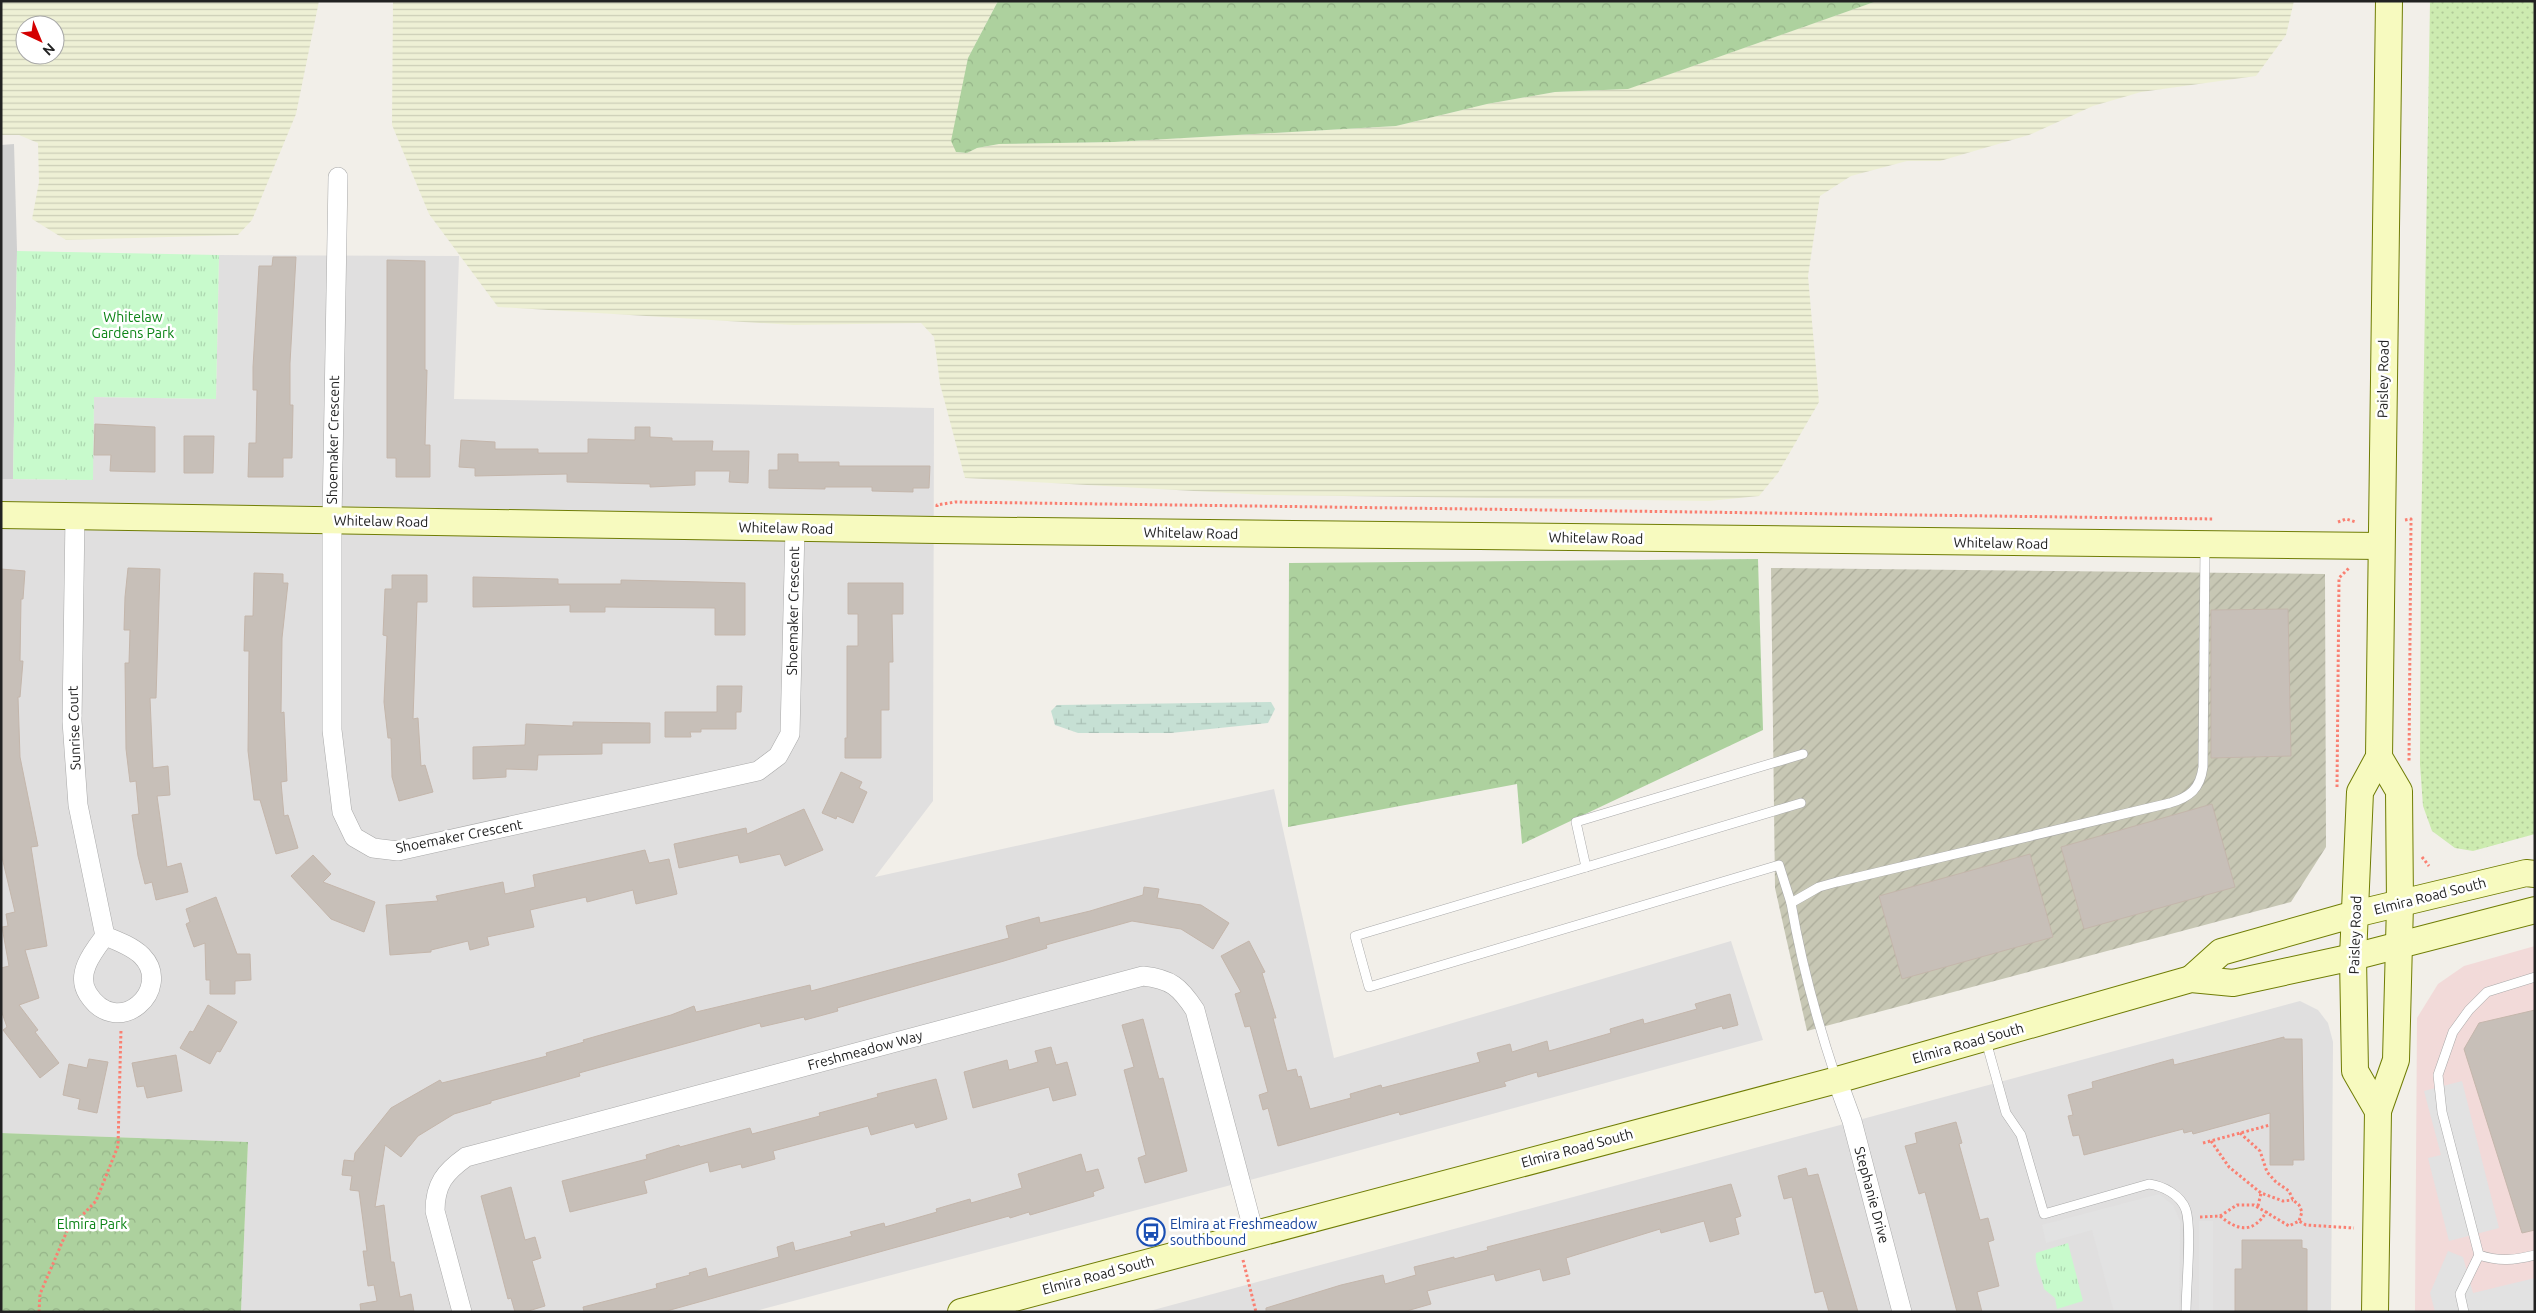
<svg xmlns="http://www.w3.org/2000/svg" width="2536" height="1313" viewBox="0 0 2536 1313" font-family="Ubuntu,sans-serif">
<defs>
<pattern id="construction-furrows" width="10" height="10" patternUnits="userSpaceOnUse" patternTransform="scale(1.25)"><rect width="10" height="10" fill="#c7c7b4"/><path d="M-1 1l2-2M0 10L10 0M9 11l2-2" fill="none" stroke="#abab9a"/></pattern>
<pattern id="farmland-rules" width="6" height="5" patternUnits="userSpaceOnUse" patternTransform="scale(1.25)"><rect width="6" height="5" fill="#eef0d5"/><path d="M0 2.5h6" fill="none" stroke="#ccceb7"/></pattern>
<pattern id="grass-dots" width="8" height="8" patternUnits="userSpaceOnUse" patternTransform="scale(1.25)"><rect width="8" height="8" fill="#cdebb0"/><path d="M2 2h.1M6 6h.1" fill="none" stroke="#b0c997" stroke-width="1.8" stroke-linecap="round"/></pattern>
<pattern id="forest-crowns" width="20" height="18" patternUnits="userSpaceOnUse" patternTransform="scale(1.25)"><rect width="20" height="18" fill="#add19e"/><path d="M2 6a3 3 0 1 1 6 0M12 15a3 3 0 1 1 6 0" fill="none" stroke="#95b388"/></pattern>
<pattern id="wetland-marsh" width="20" height="14" patternUnits="userSpaceOnUse" patternTransform="scale(1.25)"><rect width="20" height="14" fill="#c6e0d4"/><path d="M1 5h8M5 5V1M11 12h8M15 12V8" fill="none" stroke="#aac0b6"/></pattern>
<pattern id="park-tufts" width="24" height="20" patternUnits="userSpaceOnUse" patternTransform="scale(1.25)"><rect width="24" height="20" fill="#c8facc"/><path d="M3 7l-1-3M5 7V3M7 7l1-3M15 17l-1-3M17 17v-4M19 17l1-3" fill="none" stroke="#acd6af"/></pattern>
</defs>
<rect width="100%" height="100%" fill="#f2efe9"/>
<g fill="#e0dfdf">
<path d="M219,255L459,256L454,399L934,408L933,801L875,877L1274,789L1334,1058L1731,941L1763,1040L1265,1176L752,1312H241L248,1142L1,1133V479L92,480L94,397L216,399Z"/>
<path d="M2300,1001L2318,1010L2328,1023L2333,1042L2331,1312H1146Z"/>
</g>
<path fill="#f2dad9" d="M2535,946V1312H2415L2417,1018L2438,984L2464,966Z"/>
<path fill="#d0d0d0" d="M14,144L17,251L13,479H1V145Z"/>
<path fill="url(#construction-furrows)" d="M1771,568L2325,574L2326,847L2291,902L1807,1031L1775,888Z"/>
<g fill="url(#farmland-rules)" fill-rule="evenodd">
<path d="M1,1H319L296,114L252,220L238,235L66,240L32,219L39,182L38,143L19,135H1ZM25,25H55V55H25Z"/>
<path d="M393,1H998L968,58L956,152L967,153L977,148L999,144L1114,142L1396,126L1487,104L1555,92L1627,89L1877,1H2294L2286,35L2256,76L2141,92L2093,106L2029,135L1940,161H1907L1851,176L1820,196L1808,276L1819,402L1778,473L1759,496L1709,501L1265,495L965,478L940,384L934,337L921,323L793,325L498,307L429,214L392,125Z"/>
</g>
<path fill="url(#grass-dots)" d="M2430,1H2535V834L2473,851L2455,848L2432,831L2423,806L2420,764L2421,546Z"/>
<g fill="url(#forest-crowns)">
<path d="M998,1H1877L1628,89L1555,92L1487,104L1396,126L1114,142L999,144L977,148L967,153L956,152L951,141L968,58Z"/>
<path d="M1758,559L1763,730L1522,844L1517,784L1288,827L1289,563Z"/>
<path d="M1,1133L248,1142L241,1312H1Z"/>
</g>
<path fill="url(#wetland-marsh)" d="M1271,702L1275,709L1268,723L1171,733H1078L1055,725L1051,711L1057,705Z"/>
<g fill="url(#park-tufts)">
<path d="M17,251L219,255L216,399L94,397L93,480L13,479Z"/>
<path d="M2068,1243L2083,1301L2057,1309L2055,1298L2044,1289C2042,1277 2034,1265 2036,1253Z"/>
</g>
<g fill="#e2e2e2">
<path d="M2462,1081L2499,1228L2449,1241L2428,1158L2441,1155L2424,1091Z"/>
<path d="M2159,1194L2173,1205L2180,1221L2179,1312H2114L2092,1230L2046,1243L2042,1225Z"/>
<rect x="2199" y="1221" width="14" height="91"/>
<path d="M2448,1251L2463,1257L2473,1293L2535,1278V1312H2435L2430,1293Z"/>
</g>
<g fill="#c7bfb8" stroke="#c4b6ab">
<path d="M273,257H296L290,363V405H293L292,458H283V477H248L249,443H256L257,390H253V367L259,266H272Z"/>
<path d="M387,260L425,261V370H427L425,445H430V477H396V458H387Z"/>
<path d="M95,424L155,427V472L110,471L111,455H94Z"/>
<path d="M635,427H650V437L672,438V441H713L712,451H749L748,483L729,482L730,471H695V485L650,487V484L567,482V474L475,476V468L459,467L461,440L495,442V449H538V453H588V439L635,440Z"/>
<path d="M184,436H214L213,473H184Z"/>
<path d="M778,454H798V462H839V466H930L929,488H913V492L872,491V487H825V489L769,488V470H778Z"/>
<path d="M128,568L160,569L156,698H150L153,768L168,766L170,795L157,796L167,867L181,863L188,892L156,900L152,882L145,884L138,856L132,815L139,814L136,781L130,782L126,749L125,663H129L130,630H124L125,597Z"/>
<path d="M1,569L25,571L23,599H21L20,661H23L20,697H18L20,757L38,846L31,847L47,946L25,950L39,998L19,1005L38,1030L35,1032L59,1063L40,1078L3,1030L7,1027L1,1010V968L9,966L2,927L8,926L6,914L15,912L1,853Z"/>
<path d="M254,573L283,574V583H288L282,638L281,713L284,712L287,781L281,782L284,816L288,815L298,848L276,854L260,800H254L248,751L249,651H244L245,616H253Z"/>
<path d="M392,575H427V602H417L413,719L418,718L421,766L425,765L433,792L399,801L392,777L391,738H388L384,702L387,636L383,635L385,589H392Z"/>
<path d="M473,577L558,579V584H621V580L745,583V635H715V608L605,607V612H570V605L473,607Z"/>
<path d="M848,583H903V614H892L893,662H889V710H881V758H845V738H847V646H858V614H848Z"/>
<path d="M2288,609L2291,756L2211,758V610Z"/>
<path d="M717,686H742L741,712H736V729H701V732H690L691,737H665V712H717Z"/>
<path d="M573,722L650,723V743H602V754L538,755L537,770L506,769V777L473,779V747L525,745L526,724L573,726Z"/>
<path d="M841,772L862,782L859,788L867,792L853,823L837,816L836,819L822,813Z"/>
<path d="M2212,804L2235,887L2084,929L2061,847Z"/>
<path d="M804,809L823,850L785,866L780,854L740,863L738,855L679,868L674,844L746,828L747,834Z"/>
<path d="M645,850L649,863L669,859L677,894L636,904L633,890L587,902L586,897L530,910L534,927L487,937L489,945L470,950L468,941L431,950V952L390,955L386,905L438,901L436,896L503,882L505,894L535,887L533,875Z"/>
<path d="M2030,854L2053,937L1902,979L1879,896Z"/>
<path d="M313,855L331,874L323,882L375,902L364,932L331,919L291,876Z"/>
<path d="M1144,887L1159,889L1157,898L1201,905L1229,923L1213,949L1181,929L1132,921L1046,945L1047,948L1004,961L837,1008L838,1011L805,1020L804,1017L761,1027L760,1023L579,1073L580,1076L491,1101V1103L454,1114L418,1136L401,1157L385,1145L375,1207L384,1205L391,1262H394L400,1297L411,1294L414,1312H361L360,1304L377,1301L374,1285L368,1286L363,1251H367L359,1191L350,1190L352,1176L342,1175L344,1160L354,1161L355,1153L391,1108L440,1080L442,1083L547,1056L546,1053L584,1042L583,1040L671,1015L694,1006L696,1012L810,985L811,991L1009,938L1006,926L1039,917L1040,923L1090,911L1143,895Z"/>
<path d="M216,897L237,954H250L251,980L235,981V994H210V980H206L205,943L194,947L186,924L190,922L186,909Z"/>
<path d="M1249,941L1265,972L1262,973L1276,1018H1273L1287,1071L1296,1069L1298,1077L1301,1076L1310,1109L1351,1098L1350,1094L1381,1085L1382,1088L1480,1062L1477,1053L1510,1044L1512,1052L1547,1041L1549,1051L1611,1033L1610,1029L1643,1019L1644,1024L1697,1009L1695,1004L1730,994L1738,1025L1723,1029L1722,1026L1538,1077L1537,1072L1504,1082L1506,1086L1491,1090L1400,1115L1399,1112L1278,1146L1268,1108L1263,1110L1259,1095L1268,1092L1250,1026L1245,1027L1235,994L1241,992L1221,956Z"/>
<path d="M208,1005L237,1022L220,1052L217,1051L210,1064L180,1048L190,1031L193,1032Z"/>
<path d="M2535,1010V1230L2522,1233L2464,1049L2479,1023Z"/>
<path d="M1143,1019L1159,1079L1163,1078L1187,1171L1145,1183L1138,1158L1146,1155L1124,1070L1134,1067L1122,1025Z"/>
<path d="M2284,1037V1039H2302L2304,1160H2293V1165H2270V1113L2193,1134L2192,1131L2184,1133L2183,1129L2084,1155L2079,1135L2073,1136L2068,1116L2073,1115L2068,1095L2093,1088L2092,1082L2173,1059L2174,1065Z"/>
<path d="M1051,1047L1056,1065L1067,1062L1076,1095L1053,1101L1049,1087L973,1108L964,1072L1007,1060L1009,1070L1038,1062L1035,1051Z"/>
<path d="M176,1055L182,1091L147,1098L144,1086L137,1087L132,1063Z"/>
<path d="M89,1059L108,1062L97,1113L78,1109L80,1099L63,1095L69,1064L87,1068Z"/>
<path d="M936,1079L947,1119L916,1128L914,1123L871,1135L868,1126L773,1151L775,1159L742,1168L741,1164L710,1172L708,1162L644,1181L647,1193L570,1212L562,1181L647,1159L646,1155L679,1145L680,1147L750,1128L752,1134L820,1116L819,1113L878,1097L877,1094Z"/>
<path d="M1956,1122L1962,1143L1959,1144L1980,1220L1988,1218L1994,1240L1988,1242L1999,1286L1977,1292L1982,1312H1957L1925,1192L1919,1194L1905,1146L1917,1143L1915,1133Z"/>
<path d="M1081,1154L1086,1172L1098,1169L1104,1188L1093,1192L1094,1196L1030,1215L1029,1212L1010,1218L1009,1216L663,1312H584L583,1307L657,1288L656,1284L690,1275L689,1273L706,1268L708,1277L779,1257L777,1247L793,1242L795,1251L852,1236L850,1232L884,1223L885,1227L937,1212L936,1209L970,1199L971,1203L1022,1188L1018,1174Z"/>
<path d="M1806,1168L1808,1176L1818,1174L1858,1312H1829L1823,1291L1815,1293L1792,1197L1784,1199L1778,1176Z"/>
<path d="M1731,1184L1741,1216L1735,1218L1739,1234L1710,1242L1704,1221L1661,1233L1660,1229L1566,1258L1570,1274L1543,1281L1540,1269L1496,1281L1494,1274L1427,1291L1431,1304L1403,1312H1266V1308L1341,1285L1383,1275L1385,1284L1416,1275L1414,1267L1454,1257V1259L1488,1250L1487,1247Z"/>
<path d="M511,1187L525,1240L535,1237L541,1258L532,1261L545,1306L525,1312H515L511,1298L508,1299L481,1196Z"/>
<path d="M2242,1240H2302V1248L2307,1249V1312H2235V1269H2242Z"/>
</g>
<g fill="none" stroke-linecap="round" stroke-linejoin="round">
<g stroke="#a9a9a9" stroke-width="10">
<g id="lane">
<path d="M1586,867L1576,822L1803,754"/>
<path d="M1791,903L1779,865L1369,987L1355,936L1801,803"/>
<path d="M2535,977L2487,992L2469,1010L2453,1032L2438,1075L2442,1112L2479,1255C2500,1262 2514,1260 2535,1255"/>
<path d="M1986,1041L2006,1113L2021,1135L2044,1214L2149,1184C2163,1186 2181,1195 2186,1210C2192,1230 2186,1288 2186,1312"/>
<path d="M1836,1078C1817,1021 1801,962 1791,903L1819,887L1837,882L2170,803C2190,797 2200,789 2203,767L2205,545"/>
<path d="M2464,1312L2460,1294L2479,1255"/>
</g>
</g>
<g stroke="#a9a9a9" stroke-width="20">
<g id="street">
<path d="M338,177L332,520V730L342,812L354,837L373,848L398,851L758,771L778,756L790,734L795,528"/>
<path d="M75,516L72,721L78,805L105,936C93,952 75,974 88,994C118,1041 174,989 142,956C133,947 118,941 105,936"/>
<path d="M1837,1080L1852,1121L1902,1312"/>
<path d="M462,1312L435,1211C435,1184 445,1172 466,1157L1143,976C1171,979 1180,987 1195,1010L1254,1233"/>
</g>
</g>
<g stroke="#707d05" stroke-width="28">
<g id="secondary">
<path d="M1,515L937,530L2381,546"/>
<path d="M2191,979L2221,952L2355,914L2526,873L2535,874"/>
<path d="M2378,1111L2355,1071L2353,957L2360,792L2379,757L2389,1"/>
<path d="M961,1312L1837,1080L2191,979L2233,983L2353,957L2535,910"/>
<path d="M2375,1312L2378,1111L2396,1060L2400,904L2399,791L2379,757"/>
</g>
</g>
<g stroke="#fa8072" stroke-width="3" stroke-dasharray="2.5 2.5" stroke-linecap="butt">
<path d="M937,507V505L955,502L2214,519"/>
<path d="M2405,520L2411,519L2409,762"/>
<path d="M2338,522L2346,519L2356,522"/>
<path d="M2337,787L2339,578L2350,567"/>
<path d="M2422,857L2429,866"/>
<path d="M2240,1133L2260,1151L2267,1172L2276,1182L2289,1191L2293,1200L2299,1205L2302,1212L2299,1221"/>
<path d="M2211,1141L2229,1167L2261,1193L2283,1201L2293,1200"/>
<path d="M2203,1143L2270,1125"/>
<path d="M2258,1206L2261,1193"/>
<path d="M2220,1216C2238,1231 2253,1234 2267,1211"/>
<path d="M2200,1217L2220,1216L2237,1205H2254L2289,1226L2299,1221L2306,1225L2354,1228"/>
<path d="M1243,1260L1256,1312"/>
<path d="M39,1312L40,1294L67,1231L96,1201L118,1146L121,1029"/>
</g>
<use href="#lane" stroke="#fff" stroke-width="9"/>
<use href="#street" stroke="#fff" stroke-width="19"/>
<use href="#secondary" stroke="#f7fabf" stroke-width="26"/>
</g>
<defs>
<g id="bus-ring" transform="scale(1.4375)"><circle r="9.5" fill="#fff" stroke="#1a4fb4" stroke-width="1.5"/><path d="M-5-6H5V4H4V6H2V4H-2V6H-4V4H-5ZM-3.5-4V0h7V-4ZM-3.5 1.2v1.5H-2V1.2ZM2 1.2v1.5H3.5V1.2Z" fill="#1a4fb4"/></g>
</defs>
<g fill-rule="evenodd">
<use href="#bus-ring" x="1151" y="1232"/>
</g>
<g text-anchor="middle" stroke-width="5" stroke-linejoin="round" paint-order="stroke">
<g font-size="14" fill="#0c8416" stroke="#fff">
<text x="133" y="322">Whitelaw<tspan x="133" dy="16">Gardens Park</tspan></text>
<text x="92" y="1229">Elmira Park</text>
</g>
<g font-size="14" fill="#222" stroke="#fff">
<text transform="translate(2383 379) rotate(-89)" y="5">Paisley Road</text>
<text transform="translate(333 440) rotate(-89)" y="5">Shoemaker Crescent</text>
<text transform="translate(381 521) rotate(1)" y="5">Whitelaw Road</text>
<text transform="translate(786 528) rotate(1)" y="5">Whitelaw Road</text>
<text transform="translate(1191 533) rotate(1)" y="5">Whitelaw Road</text>
<text transform="translate(1596 538) rotate(1)" y="5">Whitelaw Road</text>
<text transform="translate(2001 543) rotate(1)" y="5">Whitelaw Road</text>
<text transform="translate(793 611) rotate(-89)" y="5">Shoemaker Crescent</text>
<text transform="translate(74 728) rotate(-92)" y="5">Sunrise Court</text>
<text transform="translate(459 836) rotate(-11)" y="5">Shoemaker Crescent</text>
<text transform="translate(2430 896) rotate(-14)" y="5">Elmira Road South</text>
<text transform="translate(2355 935) rotate(-88)" y="5">Paisley Road</text>
<text transform="translate(1968 1043) rotate(-16)" y="5">Elmira Road South</text>
<text transform="translate(865 1050) rotate(-15)" y="5">Freshmeadow Way</text>
<text transform="translate(1577 1148) rotate(-15)" y="5">Elmira Road South</text>
<text transform="translate(1872 1195) rotate(75)" y="5">Stephanie Drive</text>
<text transform="translate(1098 1275) rotate(-15)" y="5">Elmira Road South</text>
</g>
<g font-size="14" fill="#164399" stroke="#fff" text-anchor="start">
<text x="1170" y="1229">Elmira at Freshmeadow<tspan x="1170" dy="16">southbound</tspan></text>
</g>
</g>
<rect width="2536" height="1313" fill="none" stroke="#222222" stroke-width="5"/>
<g transform="translate(40 40) rotate(136)"><circle r="24" fill="#ffffff" stroke="#a7a7a7"/>
<path d="M0-4L9 19L0 12L-9 19Z" fill="#d40000"/>
<text y="-8" font-size="14" font-weight="bold" text-anchor="middle" fill="#222222">N</text>
</g>
</svg>
